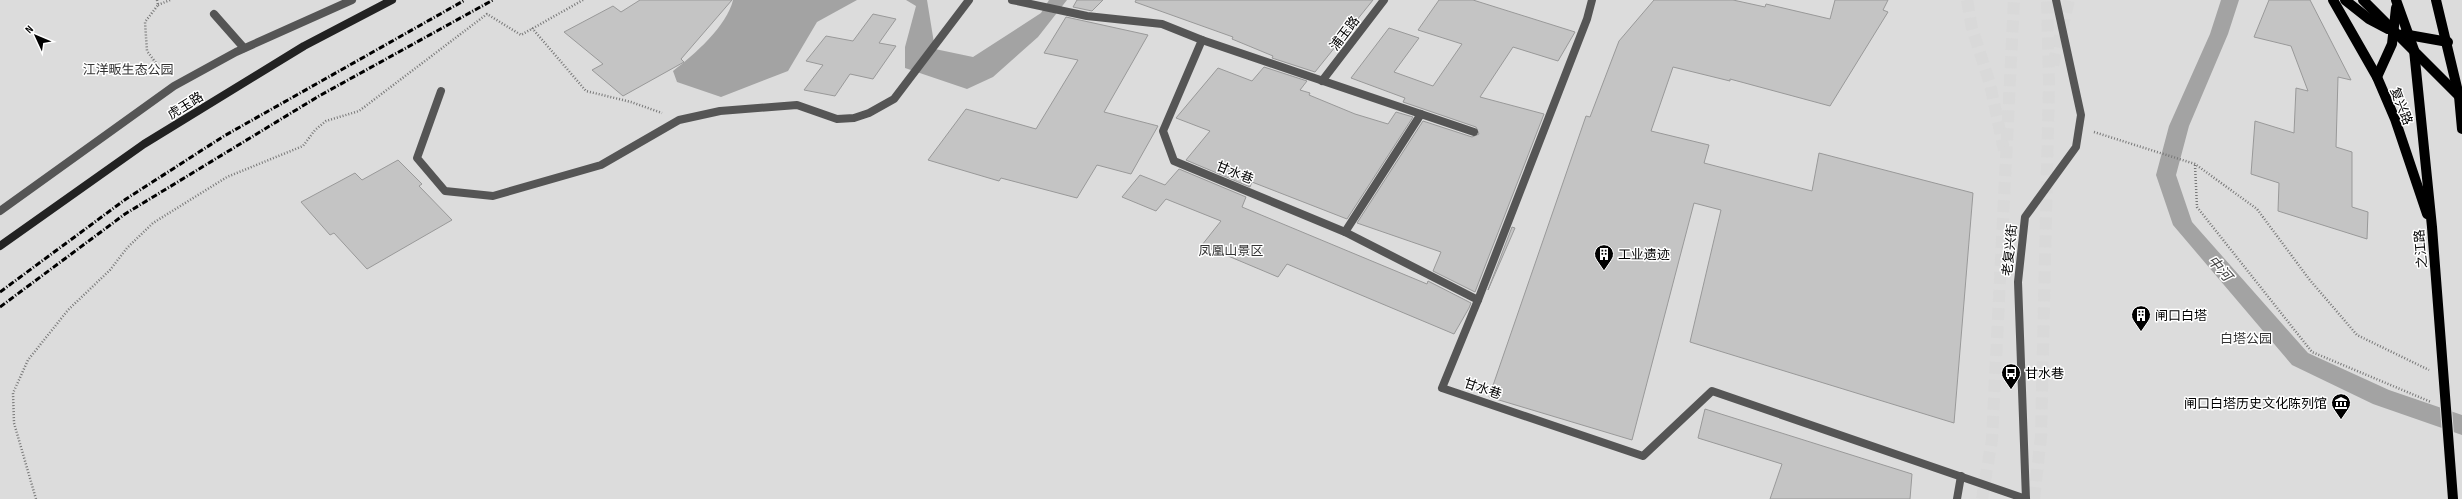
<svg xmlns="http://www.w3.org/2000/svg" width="2462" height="499" viewBox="0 0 2462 499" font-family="'Sofia Sans Condensed','Noto Sans SC',sans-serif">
<rect width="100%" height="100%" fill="#fff"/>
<rect fill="#dcdcdc" x="0" y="0" width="2462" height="499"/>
<g fill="#a3a3a3">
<path d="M733,0H857L817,22L788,71L721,97L677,82L673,71C694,55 727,26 733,0Z"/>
<path d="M906,0H927L935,49L973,57L1041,13L1049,0H1067L1038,37L993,77L967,89L905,68V47L916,6Z"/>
</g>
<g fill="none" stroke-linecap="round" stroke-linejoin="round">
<path fill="#a3a3a3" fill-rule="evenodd" d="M2221,0H2239L2228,34L2189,126L2176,175L2192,222L2308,353L2389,390L2462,415V435L2373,404L2292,365L2173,225L2156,175L2169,126L2210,34Z"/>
</g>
<g fill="#c4c4c4" stroke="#999">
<path d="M640,0H732L681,59L684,62L623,96L592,70L603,64L564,32L613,6L621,12Z"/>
<path d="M1077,0H1103L1092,11L1073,7Z"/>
<path d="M1136,0H1373L1315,72L1272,58L1273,56L1232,39L1233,37L1135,2Z"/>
<path d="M1439,0H1473L1575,32L1558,61L1513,47L1480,97L1544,114L1475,292L1433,271L1441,252L1357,223L1423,121L1472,137L1479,134L1476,127L1403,102L1405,98L1351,78L1389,28L1419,38L1394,72L1433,86L1462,44L1418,30Z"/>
<path d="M1654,0H1733L1765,7L1766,4L1830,19L1835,0H1888L1883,10L1888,12L1830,106L1730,79V81L1673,67L1651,131L1709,145L1704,163L1812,191L1819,153L1973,193L1954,423L1690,342L1721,210L1694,203L1632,440L1489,397L1586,116L1590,117L1619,41Z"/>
<path d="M2269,0H2310L2351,80L2338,77L2336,147L2352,152V207L2368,212L2367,239L2278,211L2279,183L2251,174L2255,121L2294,133L2296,88L2308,91L2291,46L2254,37Z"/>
<path d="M873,14L896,19L879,43L896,46L873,79L850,74L835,96L804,90L823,65L806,61L826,36L853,41Z"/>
<path d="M1066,17L1148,35L1104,112L1158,126L1131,174L1097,165L1077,198L1001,178L999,181L928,160L966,109L1036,129L1078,60L1044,53Z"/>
<path d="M1264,67L1307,81L1300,90L1310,93L1309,95L1355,114L1388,124L1396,112L1413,117L1347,219L1252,182L1250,187L1186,160L1210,131L1176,118L1218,68L1252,81Z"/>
<path d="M398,160L422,184L419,186L452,220L367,269L334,233L330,235L301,202L355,173L362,180Z"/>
<path d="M1179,169L1246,197L1242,207L1427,284L1428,281L1471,303L1469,308L1454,334L1287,264L1278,277L1202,245L1221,221L1166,199L1156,211L1122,197L1140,175L1165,185Z"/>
<path d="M1512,227L1515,228L1488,290Z"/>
<path d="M1705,409L1912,474L1910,499H1770L1782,464L1698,438Z"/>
</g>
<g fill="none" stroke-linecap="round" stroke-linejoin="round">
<g stroke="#d9d9d9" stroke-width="12" stroke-dasharray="12 6" stroke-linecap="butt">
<path d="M1967,0L1972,28L1990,84L2004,150"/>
<path d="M2053,65L2069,0"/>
<path d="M1982,499L1992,439L2014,0"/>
<path d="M2034,499L2041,437L2049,82L2047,0"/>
</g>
<g stroke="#dbdbdb" stroke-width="12">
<g id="primary">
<path d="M2333,0L2377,77L2395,119L2427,214"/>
<path d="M2345,0L2369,19L2388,29"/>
<path d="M2363,0L2459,96"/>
<path d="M2396,0L2414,50L2432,227L2453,499"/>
<path d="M2436,0L2459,96L2462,129"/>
<path d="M2403,34L2448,42"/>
<path d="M2377,77L2392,44L2396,8"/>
</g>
</g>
<g stroke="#777" stroke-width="2.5" stroke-dasharray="1 2" stroke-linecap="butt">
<path d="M157,0L158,5L145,22L147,51L165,75"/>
<path d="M158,5L170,0"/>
<path d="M532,28L586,91L631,102L662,113"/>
<path d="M2094,132L2195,164L2257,209L2309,279L2357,335L2429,370"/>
<path d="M2195,165L2197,207L2312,352L2431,402"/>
<path d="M36,499L14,423L13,393L28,360L68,310L110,270L127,248L153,223L227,177L303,146L315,130L326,121L359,111L487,14L521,35L583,0"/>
</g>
<g stroke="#555" stroke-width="8">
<path d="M1012,0L1087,16L1162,24L1202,40L1474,132"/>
<path d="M214,14L244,48"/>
<path d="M1202,40L1163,131L1174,161L1345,232L1478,300L1442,388L1643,456L1712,391L2026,499"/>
<path d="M441,91L417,158L445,191L493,196L601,165L679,120L720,111L797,105L837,119L854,118L869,113L894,99L969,0"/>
<path d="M1345,232L1421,114"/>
<path d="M1478,300L1587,19L1592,0"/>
<path d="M1957,499L1961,476"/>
</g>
<g stroke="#555" stroke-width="8">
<path d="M1322,81L1384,0"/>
<path d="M0,211L174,86L236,52L352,0"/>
<path d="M2026,499L2018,282L2025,217L2076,147L2081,115L2056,0"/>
</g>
<path stroke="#222" stroke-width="8" d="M0,246L144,144L304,46L392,0"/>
<use href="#primary" stroke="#000" stroke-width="10"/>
<g stroke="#000" stroke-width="3" stroke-dasharray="6 2 1 2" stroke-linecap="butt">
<path d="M0,292L126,199L224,136L465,0"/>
<path d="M0,307L125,214L319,96L493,0"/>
</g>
</g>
<defs>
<g id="building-pin" transform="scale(1)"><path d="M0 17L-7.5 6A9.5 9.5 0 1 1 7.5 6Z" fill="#000" stroke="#fff"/><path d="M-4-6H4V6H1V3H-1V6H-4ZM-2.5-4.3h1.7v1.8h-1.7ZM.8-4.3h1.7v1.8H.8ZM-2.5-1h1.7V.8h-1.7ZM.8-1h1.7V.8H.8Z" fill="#fff"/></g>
<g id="bus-pin" transform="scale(1)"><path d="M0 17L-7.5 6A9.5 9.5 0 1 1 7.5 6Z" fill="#000" stroke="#fff"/><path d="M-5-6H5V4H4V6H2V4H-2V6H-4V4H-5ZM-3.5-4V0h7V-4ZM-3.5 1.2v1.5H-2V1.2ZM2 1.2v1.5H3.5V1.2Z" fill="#fff"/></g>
<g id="museum-pin" transform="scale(1)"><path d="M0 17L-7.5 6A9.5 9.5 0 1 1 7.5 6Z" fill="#000" stroke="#fff"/><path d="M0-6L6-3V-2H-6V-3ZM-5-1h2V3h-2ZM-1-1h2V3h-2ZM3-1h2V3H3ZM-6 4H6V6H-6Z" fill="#fff"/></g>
</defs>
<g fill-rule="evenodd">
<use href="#building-pin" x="1604" y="254"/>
<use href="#building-pin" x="2141" y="315"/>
<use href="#bus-pin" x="2011" y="373"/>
<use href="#museum-pin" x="2341" y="403"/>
</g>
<g text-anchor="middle" stroke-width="3" stroke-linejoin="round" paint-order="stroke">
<g font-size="13" fill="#000" stroke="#fff">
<text transform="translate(1344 33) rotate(-53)" y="5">浦玉路</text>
<text transform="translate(185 105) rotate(-32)" y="5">虎玉路</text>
<text transform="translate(2402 106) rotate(69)" y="5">复兴路</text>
<text transform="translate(1235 172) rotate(22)" y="5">甘水巷</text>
<text transform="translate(2420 249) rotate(-95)" y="5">之江路</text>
<text transform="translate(2009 250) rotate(-84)" y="5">老复兴街</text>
<text transform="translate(1483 388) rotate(19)" y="5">甘水巷</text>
</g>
<g font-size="13" fill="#333" stroke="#fff">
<text x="128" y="74">江洋畈生态公园</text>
<text x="1231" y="255">凤凰山景区</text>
<text x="2246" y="343">白塔公园</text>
</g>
<g font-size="13" fill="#000" stroke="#fff" text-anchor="start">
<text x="1618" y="259">工业遗迹</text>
<text x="2155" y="320">闸口白塔</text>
<text x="2025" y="378">甘水巷</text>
<text x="2327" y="408" text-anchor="end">闸口白塔历史文化陈列馆</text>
</g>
<g font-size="14" font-style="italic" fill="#444" stroke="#fff">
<text transform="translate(2220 268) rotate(49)" y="5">中河</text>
</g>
</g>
<g transform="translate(36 36) rotate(314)" stroke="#ffffff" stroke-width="3" paint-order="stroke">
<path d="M0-3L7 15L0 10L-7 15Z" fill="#000000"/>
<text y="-6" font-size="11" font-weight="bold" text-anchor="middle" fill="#000000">N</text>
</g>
</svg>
